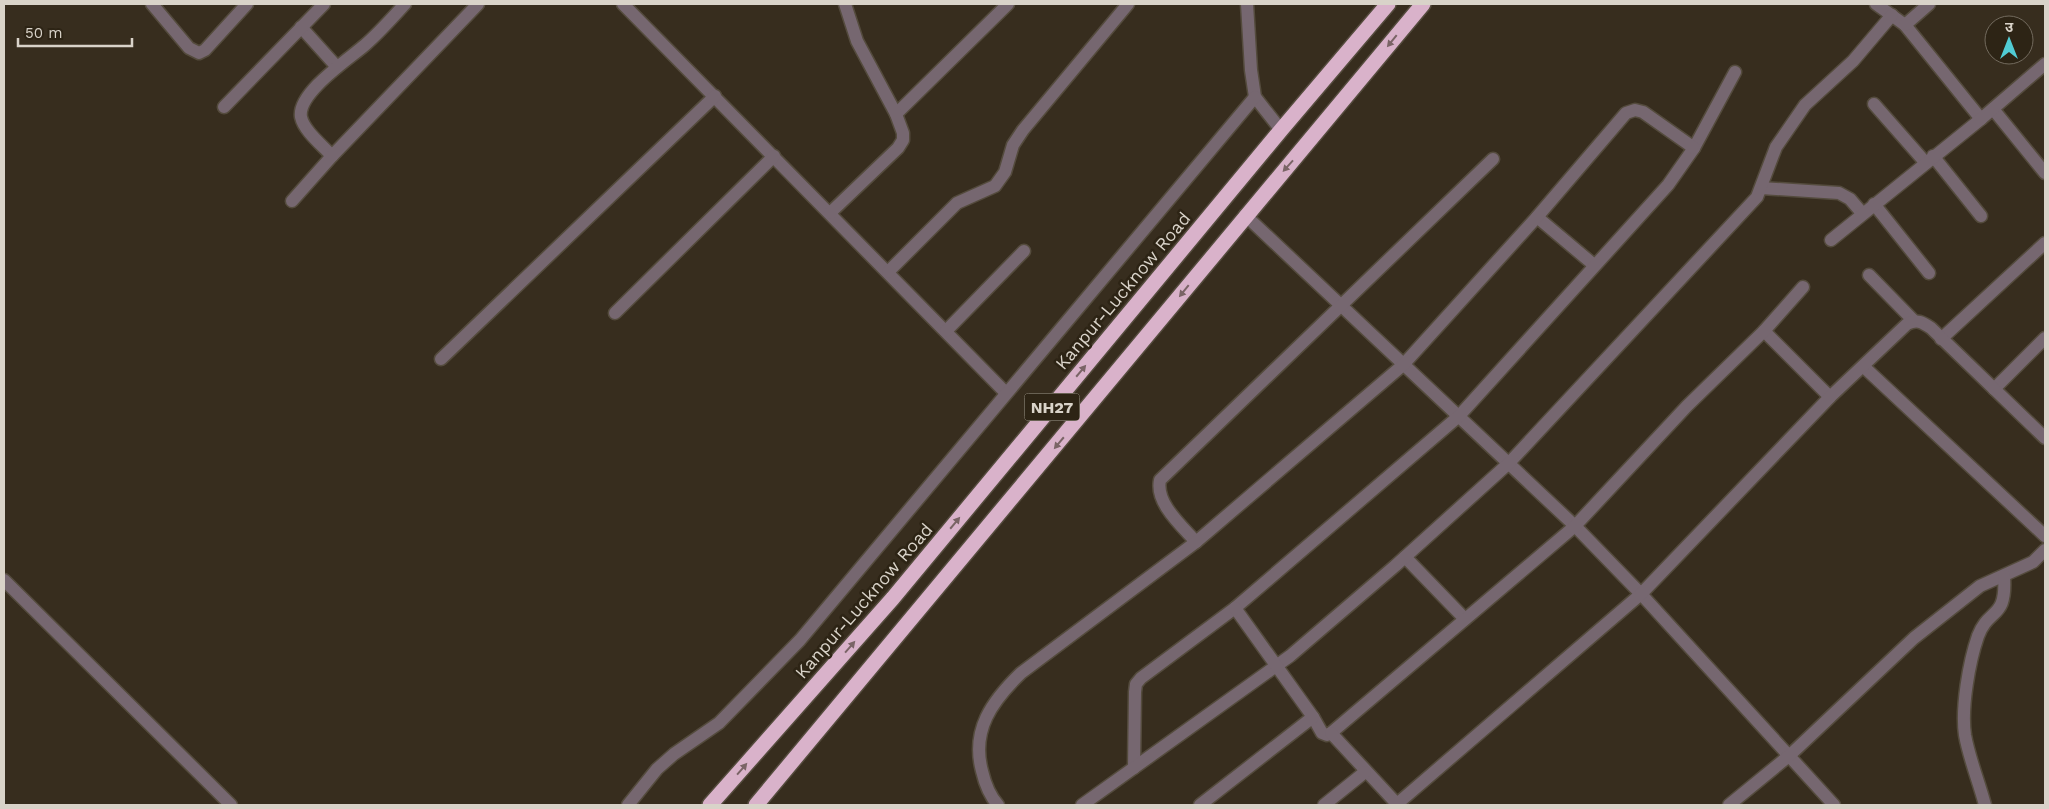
<svg xmlns="http://www.w3.org/2000/svg" width="2049" height="809" viewBox="0 0 2049 809" font-family="'Work Sans','Noto Sans Devanagari',sans-serif">
<rect width="100%" height="100%" fill="#372d1e"/>
<g fill="none" stroke-linecap="round" stroke-linejoin="round">
<g stroke="#544b3d" stroke-width="15">
<g id="minor">
<path d="M152,4L189,48L199,53L205,50L247,4"/>
<path d="M623,4L1005,392"/>
<path d="M1247,4L1251,70L1255,97L1281,130"/>
<path d="M1876,4L1905,25L1981,119"/>
<path d="M1905,25L1929,4"/>
<path d="M301,27L337,67"/>
<path d="M1874,104L1925,162"/>
<path d="M224,107L324,4"/>
<path d="M1993,109L2045,173"/>
<path d="M896,114L1008,4"/>
<path d="M332,156C322,145 304,131 301,117C297,93 349,59 365,45C380,32 392,18 405,4"/>
<path d="M1933,156L1981,216"/>
<path d="M1761,188L1839,193L1850,199L1862,213"/>
<path d="M292,201L332,156L478,4"/>
<path d="M1874,204L1929,273"/>
<path d="M830,213L898,148L903,140V133L896,114L857,41L845,4"/>
<path d="M1245,215L1575,526L1641,594L1834,805"/>
<path d="M1537,217L1594,265"/>
<path d="M1831,240L1981,119L2045,64"/>
<path d="M888,272L957,203L995,186L1005,172L1013,145L1023,130L1128,4"/>
<path d="M1869,275L1914,321"/>
<path d="M615,313L774,156"/>
<path d="M946,331L1024,251"/>
<path d="M1764,331L1830,397"/>
<path d="M1941,339L2045,243"/>
<path d="M441,359L715,96"/>
<path d="M1864,367L2045,536"/>
<path d="M1994,389L2045,338"/>
<path d="M1196,542C1182,526 1155,503 1160,480L1493,159"/>
<path d="M1405,557L1465,619"/>
<path d="M4,580L231,805"/>
<path d="M1313,717L1322,733L1327,735L1331,733L1575,526L1687,406L1764,331L1803,287"/>
<path d="M1331,733L1397,804L1641,594L1830,397L1907,324C1917,319 1922,322 1931,328L2045,438"/>
<path d="M1134,768L1135,692L1136,684L1141,678L1235,608L1459,416L1668,185L1694,148L1735,72"/>
<path d="M628,805L657,769L674,754L719,723L800,640L1255,97"/>
<path d="M998,805C989,795 985,784 982,771C971,730 992,701 1021,673L1196,542L1403,365L1537,217L1626,113L1635,110L1643,112L1694,148"/>
<path d="M1082,805L1290,656L1395,566L1509,463L1757,197L1776,147L1805,105L1853,61L1892,15"/>
<path d="M1200,805L1313,717L1235,608"/>
<path d="M1324,805L1365,772"/>
<path d="M1729,805L1790,755L1914,638L1980,586L2033,562L2045,550"/>
<path d="M1985,805C1979,782 1969,758 1965,735C1961,708 1969,662 1978,636C1989,607 2007,620 2004,576"/>
</g>
</g>
<g stroke="#544b3d" stroke-width="18">
<g id="highway">
<path d="M710,805L893,598L1281,130L1388,4"/>
<path d="M756,805L1423,4"/>
</g>
</g>
<use href="#minor" stroke="#766770" stroke-width="12"/>
<use href="#highway" stroke="#d9b2ca" stroke-width="15"/>
</g>
<defs><path id="oneway-solid" d="M-6-.8H1V-3.2L6.5 0L1 3.2V.8H-6Z" transform="scale(1.25)"/></defs>
<g fill="#7a6466">
<use href="#oneway-solid" transform="translate(1392 41) rotate(129)"/>
<use href="#oneway-solid" transform="translate(1288 166) rotate(132)"/>
<use href="#oneway-solid" transform="translate(1184 291) rotate(129)"/>
<use href="#oneway-solid" transform="translate(1081 371) rotate(-50)"/>
<use href="#oneway-solid" transform="translate(1059 443) rotate(130)"/>
<use href="#oneway-solid" transform="translate(955 523) rotate(-50)"/>
<use href="#oneway-solid" transform="translate(850 647) rotate(-49)"/>
<use href="#oneway-solid" transform="translate(742 769) rotate(-49)"/>
</g>
<g text-anchor="middle" stroke-width="5" stroke-linejoin="round" paint-order="stroke">
<rect fill="#2d2415" stroke="#a59e93" stroke-width="1" x="1024.5" y="393.5" width="55" height="27" rx="4"/>
<g font-size="16" font-weight="bold" fill="#d9d3c9">
<text x="1052" y="413">NH27</text>
</g>
<g font-size="18" fill="#d9d3c9" stroke="#2d2415">
<text transform="translate(1123 291) rotate(-50)" y="6">Kanpur-Lucknow Road</text>
<text transform="translate(864 601) rotate(-49)" y="6">Kanpur-Lucknow Road</text>
</g>
</g>
<rect width="2049" height="809" fill="none" stroke="#d9d3c9" stroke-width="10"/>
<g transform="translate(2009 40)"><circle r="24" fill="#2d2415" stroke="#726a5d"/>
<path d="M0-4L9 19L0 12L-9 19Z" fill="#51ccd4"/>
<text y="-8" font-size="14" font-weight="bold" text-anchor="middle" fill="#d9d3c9">उ</text>
</g>
<path d="M18 38v8h114v-8" fill="none" stroke="#d9d3c9" stroke-width="2.5"/>
<text x="25" y="38" font-size="15" fill="#d9d3c9" stroke="#2d2415" stroke-width="4" paint-order="stroke">50 m</text>
</svg>
